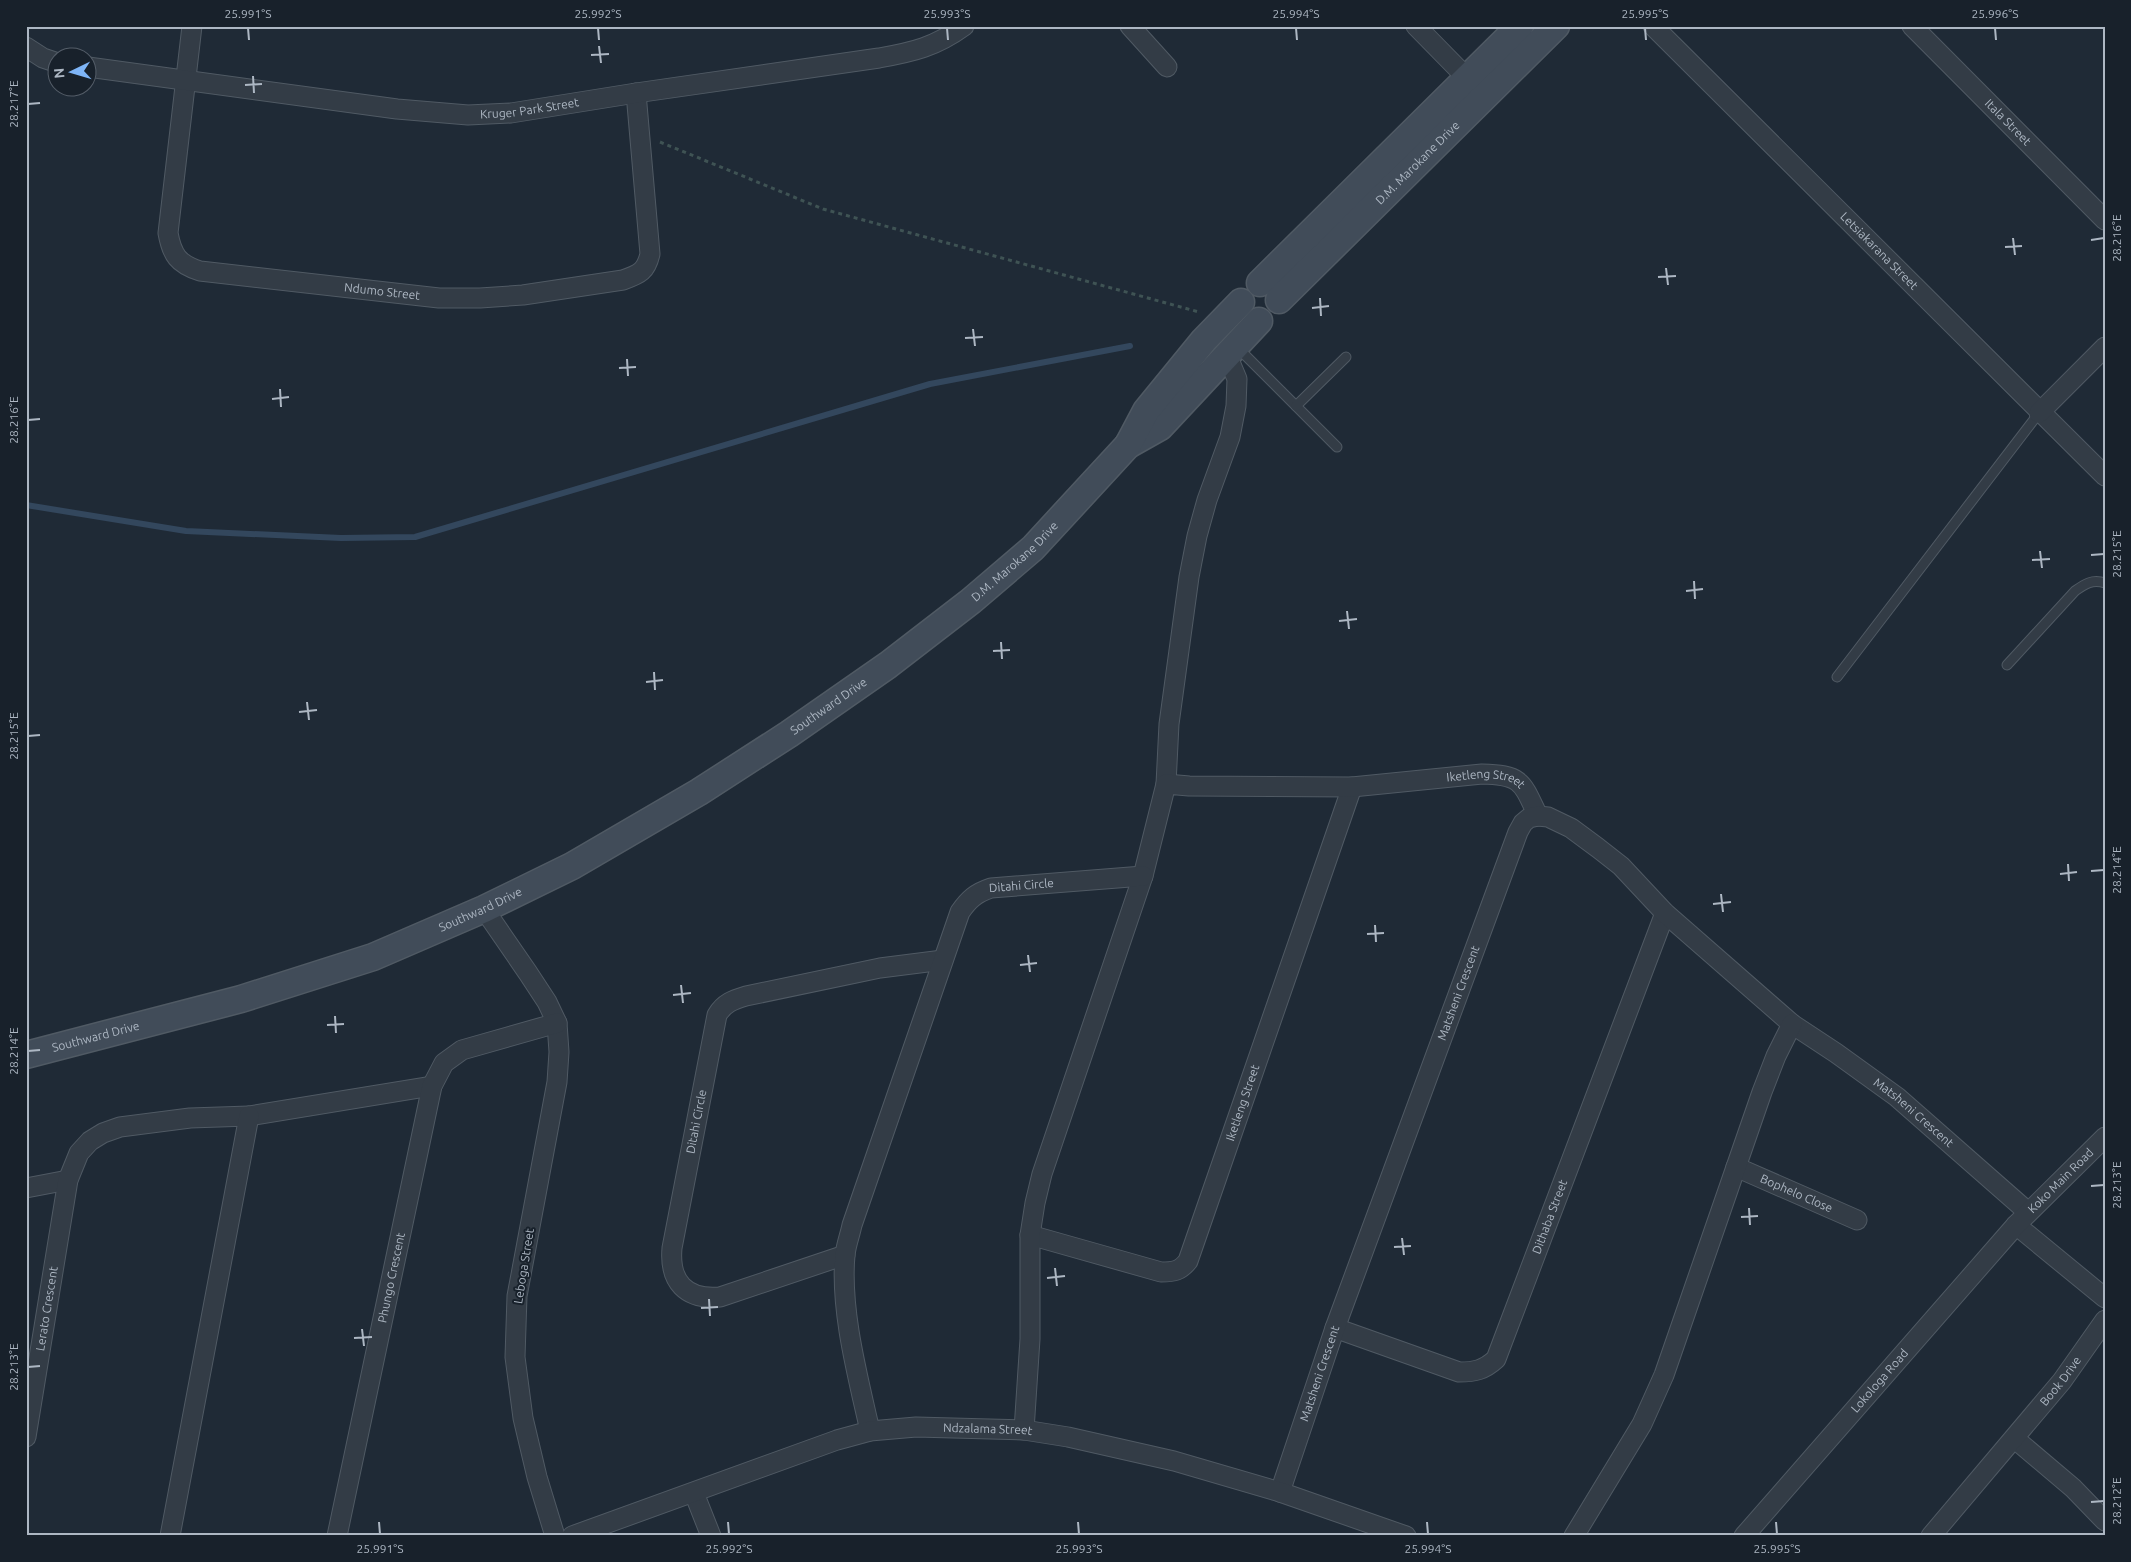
<svg xmlns="http://www.w3.org/2000/svg" width="2131" height="1562" viewBox="0 0 2131 1562" font-family="Ubuntu,sans-serif">
<rect width="100%" height="100%" fill="#1f2a36"/>
<g fill="none" stroke-linecap="round" stroke-linejoin="round">
<path stroke="#33475d" stroke-width="6" d="M26,505L186,531L341,538L415,537L930,384L1130,346"/>
<g stroke="#505a64" stroke-width="11">
<g id="lane">
<path d="M1238,348L1337,447"/>
<path d="M1296,406L1346,357"/>
<path d="M2007,665L2075,591C2085,584 2092,579 2105,583"/>
<path d="M1837,677L2039,413"/>
</g>
</g>
<g stroke="#505a64" stroke-width="21">
<g id="street">
<path id="s1" d="M192,26L168,233C172,255 178,264 200,271L439,298H480L523,295L623,280C640,274 646,271 650,254L636,93"/>
<path d="M1130,26L1167,67"/>
<path d="M1416,26L1467,78"/>
<path id="s2" d="M1653,26L2105,476"/>
<path id="s3" d="M1912,26L2105,220"/>
<path d="M26,47L43,58L58,63"/>
<path id="s4" d="M88,67L397,109L468,115L511,113L636,93L879,58C913,52 935,47 964,26"/>
<path d="M2039,413L2105,347"/>
<path d="M1166,784L1169,724L1189,577L1197,536L1207,500L1230,437L1236,406L1237,379L1227,355"/>
<path d="M484,909L528,973L547,1002L557,1023L559,1052L557,1082L517,1296L515,1357L523,1418L537,1477L555,1536"/>
<path id="s5" d="M1736,1167L1857,1220"/>
<path d="M26,1188L68,1180"/>
<path d="M2016,1225L2105,1298"/>
<path id="s6" d="M1030,1235L1161,1272C1174,1272 1180,1271 1188,1261L1352,787"/>
<path id="s7" d="M845,1255L720,1297C686,1300 669,1282 672,1248L717,1015C724,1003 733,1000 746,996L880,968L943,960"/>
<path id="s8" d="M1335,1328L1459,1372C1475,1372 1484,1370 1496,1359L1665,913"/>
<path id="s9" d="M1024,1430L1030,1339V1235L1035,1203L1042,1174L1143,876L1166,784L1189,786L1352,787L1482,774C1522,775 1522,782 1538,816"/>
<path id="s10" d="M870,1431C858,1377 840,1311 845,1255C846,1245 850,1235 852,1225L960,912C969,899 976,893 991,888L1143,876"/>
<path id="s11" d="M26,1437L68,1180L79,1153L90,1141L103,1133L120,1127L190,1118L249,1116L432,1086"/>
<path d="M2015,1439L2073,1488L2105,1521"/>
<path id="s12" d="M1280,1492L1335,1328L1518,832L1523,823L1529,818L1538,816L1548,817L1571,828L1598,848L1621,866L1665,913L1792,1024L1836,1053L1897,1097L2028,1212"/>
<path d="M694,1493L711,1536"/>
<path d="M170,1536L249,1116"/>
<path id="s13" d="M337,1536L432,1086L444,1063L462,1050L557,1023"/>
<path id="s14" d="M572,1536L837,1440L870,1431L916,1427L1024,1430L1068,1437L1174,1461L1280,1492L1406,1536"/>
<path d="M1574,1536L1642,1424L1664,1375L1762,1092L1776,1056L1792,1024"/>
<path id="s15" d="M1744,1536L2016,1225L2105,1137"/>
<path id="s16" d="M1931,1536L2062,1381L2105,1320"/>
</g>
</g>
<g stroke="#505a64" stroke-width="29">
<g id="secondary">
<path d="M1260,283L1520,26"/>
<path id="s17" d="M1279,300L1556,26"/>
<path d="M1128,445L1160,427L1259,321"/>
<path id="s18" d="M26,1055L241,999L373,957L484,909L572,866L699,792L789,734L888,665L971,601L1033,548L1128,445L1146,411L1204,340L1241,302"/>
</g>
</g>
<path stroke="#3f5354" stroke-width="3" stroke-dasharray="4 4" stroke-linecap="butt" d="M660,142L823,209L1199,312"/>
<use href="#lane" stroke="#333c46" stroke-width="9"/>
<use href="#street" stroke="#333c46" stroke-width="19"/>
<use href="#secondary" stroke="#414c59" stroke-width="26"/>
</g>
<path fill="none" stroke="#adb7c3" stroke-width="2" d="M248,28L249,40M598,28L599,40M947,28L948,40M1296,28L1297,40M1645,28L1646,40M1995,28L1996,40M599,46L601,63M591,55L609,54M253,76L254,93M245,85L262,84M28,104L40,103M2013,238L2015,255M2091,240L2104,238M2005,247L2022,246M1666,268L1668,285M1658,277L1676,276M1320,298L1321,316M1312,308L1329,306M973,329L975,346M965,338L983,337M627,359L628,376M619,368L636,367M280,389L281,407M272,399L289,397M28,420L40,419M2040,551L2042,568M2091,555L2104,554M2032,560L2050,559M1694,581L1695,599M1686,591L1703,589M1347,611L1349,629M1339,621L1357,619M1001,642L1002,659M993,651L1010,650M654,672L655,690M646,682L663,680M307,702L309,720M299,712L317,710M28,736L40,735M2068,864L2069,881M2091,871L2104,870M2060,874L2077,872M1721,894L1723,912M1713,904L1731,902M1375,925L1376,942M1367,934L1384,933M1028,955L1030,972M1020,965L1037,963M681,985L683,1003M673,995L691,993M335,1016L336,1033M327,1025L344,1024M28,1051L40,1050M2091,1186L2104,1185M1749,1208L1750,1225M1741,1217L1758,1216M1402,1238L1404,1255M1394,1247L1411,1246M1055,1268L1057,1286M1047,1278L1065,1276M709,1299L710,1316M701,1308L718,1307M362,1329L364,1346M354,1338L372,1337M28,1367L40,1366M2091,1502L2104,1501M379,1522L380,1534M728,1522L729,1534M1078,1522L1079,1534M1427,1522L1428,1534M1776,1522L1777,1534"/>
<g text-anchor="middle" stroke-width="4" stroke-linejoin="round" paint-order="stroke">
<g font-size="12" fill="#adb7c3" stroke="#18212b">
<text dy="4" stroke="none"><textPath href="#s4" startOffset="445">Kruger Park Street</textPath></text>
<text dy="4" stroke="none"><textPath href="#s3" startOffset="136">Itala Street</textPath></text>
<text dy="4" stroke="none"><textPath href="#s17" startOffset="195">D.M. Marokane Drive</textPath></text>
<text dy="4" stroke="none"><textPath href="#s2" startOffset="319">Letsiakarana Street</textPath></text>
<text dy="4" stroke="none"><textPath href="#s1" startOffset="445">Ndumo Street</textPath></text>
<text dy="4" stroke="none"><textPath href="#s18" startOffset="1118">D.M. Marokane Drive</textPath></text>
<text dy="4" stroke="none"><textPath href="#s18" startOffset="882">Southward Drive</textPath></text>
<text dy="4" stroke="none"><textPath href="#s9" startOffset="988">Iketleng Street</textPath></text>
<text dy="4" stroke="none"><textPath href="#s10" startOffset="611">Ditahi Circle</textPath></text>
<text dy="4" stroke="none"><textPath href="#s18" startOffset="478">Southward Drive</textPath></text>
<text dy="4" stroke="none"><textPath href="#s12" startOffset="530">Matsheni Crescent</textPath></text>
<text dy="4" stroke="none"><textPath href="#s18" startOffset="72">Southward Drive</textPath></text>
<text dy="4" stroke="none"><textPath href="#s6" startOffset="334">Iketleng Street</textPath></text>
<text dy="4" stroke="none"><textPath href="#s12" startOffset="1211">Matsheni Crescent</textPath></text>
<text dy="4" stroke="none"><textPath href="#s7" startOffset="342">Ditahi Circle</textPath></text>
<text dy="4" stroke="none"><textPath href="#s15" startOffset="476">Koko Main Road</textPath></text>
<text dy="4" stroke="none"><textPath href="#s5" startOffset="66">Bophelo Close</textPath></text>
<text dy="4" stroke="none"><textPath href="#s8" startOffset="324">Dithaba Street</textPath></text>
<text transform="translate(524 1266) rotate(-81)" y="4">Leboga Street</text>
<text dy="4" stroke="none"><textPath href="#s13" startOffset="264">Phungo Crescent</textPath></text>
<text dy="4" stroke="none"><textPath href="#s11" startOffset="130">Lerato Crescent</textPath></text>
<text dy="4" stroke="none"><textPath href="#s12" startOffset="125">Matsheni Crescent</textPath></text>
<text dy="4" stroke="none"><textPath href="#s15" startOffset="206">Lokologa Road</textPath></text>
<text dy="4" stroke="none"><textPath href="#s16" startOffset="202">Book Drive</textPath></text>
<text dy="4" stroke="none"><textPath href="#s14" startOffset="434">Ndzalama Street</textPath></text>
</g>
</g>
<rect width="2131" height="1562" fill="none" stroke="#18212b" stroke-width="55"/>
<g transform="translate(72 72) rotate(265)"><circle r="24" fill="#18212b" stroke="#545d68"/>
<path d="M0-4L9 19L0 12L-9 19Z" fill="#7eb5f7"/>
<text y="-8" font-size="14" font-weight="bold" text-anchor="middle" fill="#adb7c3">N</text>
</g>
<rect x="28" y="28" width="2076" height="1506" fill="none" stroke="#adb7c3" stroke-width="2"/>
<g font-size="12" text-anchor="middle" fill="#adb7c3">
<text x="248" y="18">25.991°S</text>
<text x="598" y="18">25.992°S</text>
<text x="947" y="18">25.993°S</text>
<text x="1296" y="18">25.994°S</text>
<text x="1645" y="18">25.995°S</text>
<text x="1995" y="18">25.996°S</text>
<text transform="translate(14 104) rotate(-90)" y="4">28.217°E</text>
<text transform="translate(2117 238) rotate(-90)" y="4">28.216°E</text>
<text transform="translate(14 420) rotate(-90)" y="4">28.216°E</text>
<text transform="translate(2117 554) rotate(-90)" y="4">28.215°E</text>
<text transform="translate(14 736) rotate(-90)" y="4">28.215°E</text>
<text transform="translate(2117 870) rotate(-90)" y="4">28.214°E</text>
<text transform="translate(14 1051) rotate(-90)" y="4">28.214°E</text>
<text transform="translate(2117 1185) rotate(-90)" y="4">28.213°E</text>
<text transform="translate(14 1367) rotate(-90)" y="4">28.213°E</text>
<text transform="translate(2117 1501) rotate(-90)" y="4">28.212°E</text>
<text x="380" y="1553">25.991°S</text>
<text x="729" y="1553">25.992°S</text>
<text x="1079" y="1553">25.993°S</text>
<text x="1428" y="1553">25.994°S</text>
<text x="1777" y="1553">25.995°S</text>
</g>
</svg>
